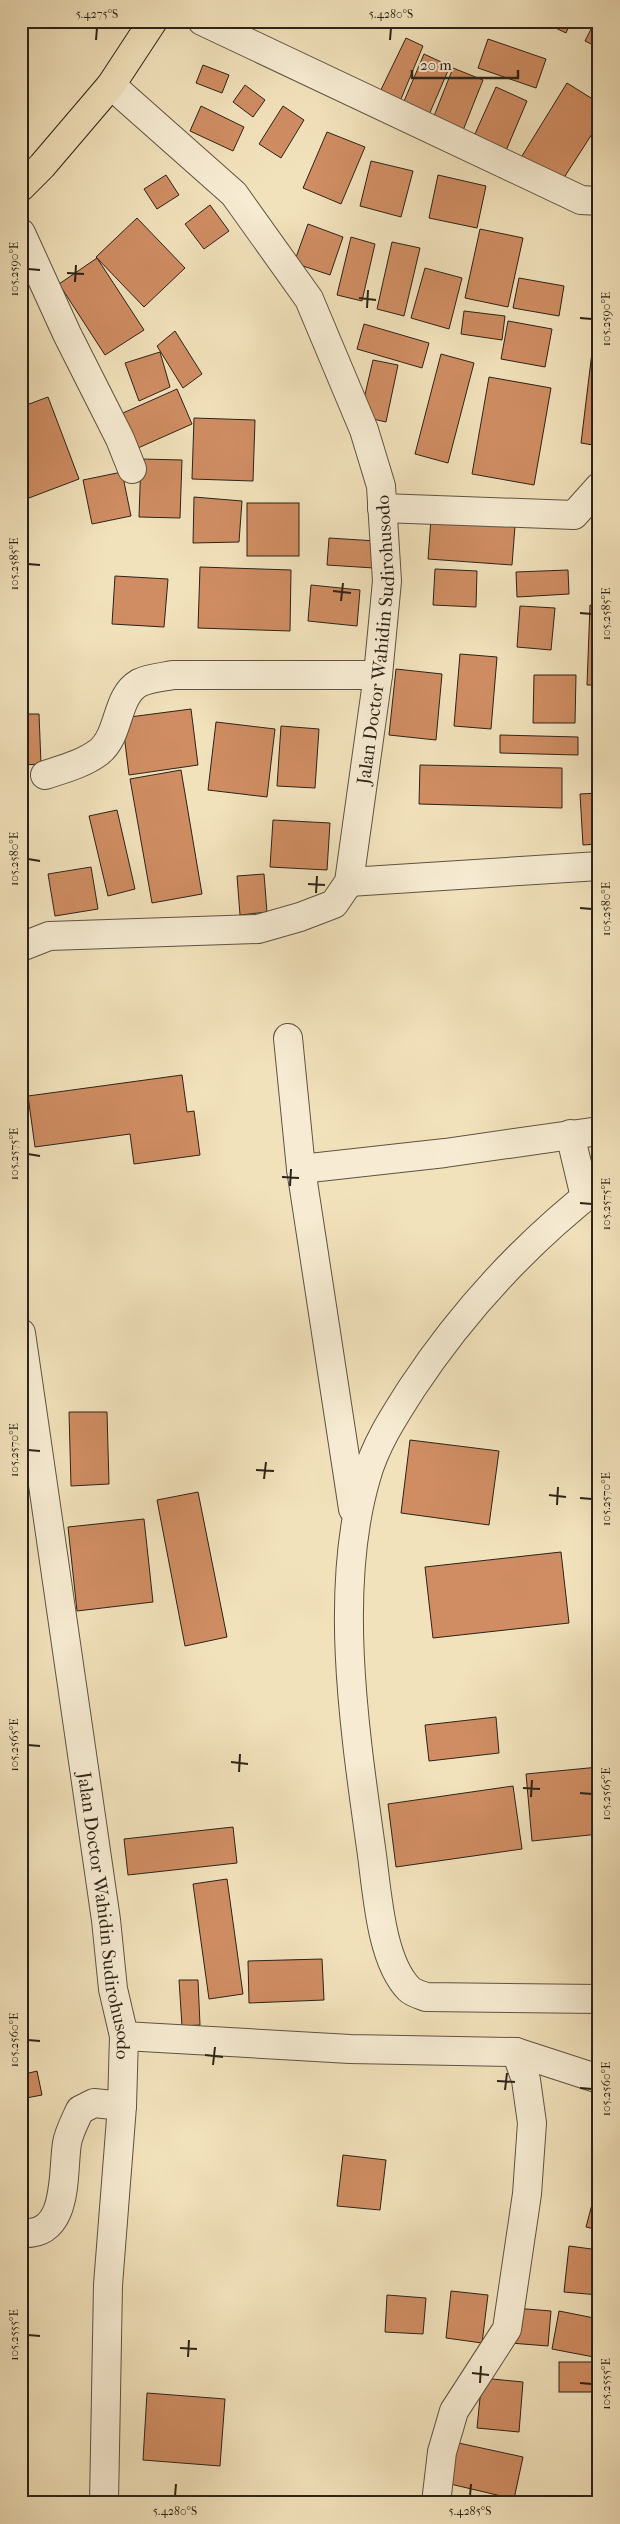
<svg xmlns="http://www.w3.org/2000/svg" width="620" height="2524" viewBox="0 0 620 2524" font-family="'IM FELL French Canon',serif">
<rect width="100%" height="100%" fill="#f2e2bc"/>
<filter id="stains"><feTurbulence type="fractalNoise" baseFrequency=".004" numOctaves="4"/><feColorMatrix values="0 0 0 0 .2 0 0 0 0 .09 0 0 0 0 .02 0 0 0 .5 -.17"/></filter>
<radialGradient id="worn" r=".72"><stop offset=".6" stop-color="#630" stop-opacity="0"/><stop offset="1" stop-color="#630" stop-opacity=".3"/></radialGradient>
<g fill="#d08d63" stroke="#2c2318">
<path d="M541,21H571L566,33Z"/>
<path d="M595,21H599V48L585,41Z"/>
<path d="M406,38L423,46L396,111L375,102Z"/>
<path d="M488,39L546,59L536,88L478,68Z"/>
<path d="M424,54L450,66L425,124L399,113Z"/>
<path d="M203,65L229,75L222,93L196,83Z"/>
<path d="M453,68L483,80L460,138L430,126Z"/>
<path d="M567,83L599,103V123L558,187L517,164Z"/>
<path d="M245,85L265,100L253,117L233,102Z"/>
<path d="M496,87L527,101L502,160L470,145Z"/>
<path d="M201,106L244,127L233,151L190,131Z"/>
<path d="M283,106L304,120L281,158L259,144Z"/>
<path d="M327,132L365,147L341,204L303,188Z"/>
<path d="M371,161L413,171L401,217L360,206Z"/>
<path d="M166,175L179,195L157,209L144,189Z"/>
<path d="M438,175L486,186L477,228L429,218Z"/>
<path d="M210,205L229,231L204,249L185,224Z"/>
<path d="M137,218L185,268L144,307L96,257Z"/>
<path d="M308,224L343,237L330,275L294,263Z"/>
<path d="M480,229L523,238L508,307L465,298Z"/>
<path d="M351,237L375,244L362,301L337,295Z"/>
<path d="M392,242L420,248L404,316L377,309Z"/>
<path d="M97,258L144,330L105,355L59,284Z"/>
<path d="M425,268L462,278L449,329L411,318Z"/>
<path d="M519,278L564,286L559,316L513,308Z"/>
<path d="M464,311L505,316L502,340L461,334Z"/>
<path d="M508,321L552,329L545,367L501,359Z"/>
<path d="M364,324L429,343L422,368L357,349Z"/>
<path d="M175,331L202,374L183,388L157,346Z"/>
<path d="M593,344H599V446L581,443Z"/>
<path d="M160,352L170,387L139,401L125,363Z"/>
<path d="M441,354L474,363L448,463L415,454Z"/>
<path d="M373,360L398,365L386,422L360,416Z"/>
<path d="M489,377L551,388L534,485L472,474Z"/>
<path d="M177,389L192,424L138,448L123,413Z"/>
<path d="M48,397L79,479L21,501V407Z"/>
<path d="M194,418L255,420L253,481L192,479Z"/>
<path d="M141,459L182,460L180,518L139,517Z"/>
<path d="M122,472L131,516L92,524L83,480Z"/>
<path d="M194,497L242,501L239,542L193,543Z"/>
<rect x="247" y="503" width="52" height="53"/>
<path d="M431,519L515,526L512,565L428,559Z"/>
<path d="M329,538L376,541L374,568L327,565Z"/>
<path d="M200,567L291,570L290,631L198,628Z"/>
<path d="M435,569L477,571L476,607L433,605Z"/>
<path d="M568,570L569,594L517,597L516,572Z"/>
<path d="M115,576L168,579L164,627L112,624Z"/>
<path d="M311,585L360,590L357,626L308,621Z"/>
<path d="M590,605L599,606V685H587Z"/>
<path d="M520,606L555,608L551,650L517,647Z"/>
<path d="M460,654L497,657L491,729L454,726Z"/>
<path d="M396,669L442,674L436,740L389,735Z"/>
<path d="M534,675H576L575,723H533Z"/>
<path d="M191,709L198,765L129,775L122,718Z"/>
<path d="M21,714H39L41,764L21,765Z"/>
<path d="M216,722L275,729L267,797L208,790Z"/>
<path d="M281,726L319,729L315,788L277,786Z"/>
<path d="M500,735L578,737V755L500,753Z"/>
<path d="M420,765L562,768V808L419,804Z"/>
<path d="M181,770L202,894L152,903L130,779Z"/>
<path d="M599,793V844L583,845L580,794Z"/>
<path d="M117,810L135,889L108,896L89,816Z"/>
<path d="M273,820L330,823L327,870L270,867Z"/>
<path d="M91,867L98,909L55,916L48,874Z"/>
<path d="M264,874L267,912L240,915L237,876Z"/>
<path d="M182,1075L187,1112L194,1111L200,1155L134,1164L130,1134L35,1147L28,1096Z"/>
<path d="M69,1412H107L109,1484L71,1486Z"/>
<path d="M410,1440L499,1451L489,1525L401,1513Z"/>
<path d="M198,1492L227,1637L185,1646L157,1500Z"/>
<path d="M144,1519L153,1602L77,1611L68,1527Z"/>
<path d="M561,1552L569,1623L433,1638L425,1567Z"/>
<path d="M496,1717L499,1753L429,1761L425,1725Z"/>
<path d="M599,1767V1834L532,1841L526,1774Z"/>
<path d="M513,1786L522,1849L396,1867L388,1804Z"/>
<path d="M233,1827L237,1863L128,1875L124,1839Z"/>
<path d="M227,1879L243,1994L209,1999L193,1884Z"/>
<path d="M322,1959L324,2000L249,2003L248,1961Z"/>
<path d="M179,1980H198L200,2025L182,2026Z"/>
<path d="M37,2071L42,2095L21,2099V2075Z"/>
<path d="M343,2155L386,2160L380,2210L337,2206Z"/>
<path d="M599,2178V2230L586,2227Z"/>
<path d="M569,2246L599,2250V2295L564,2292Z"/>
<path d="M451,2291L488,2295L482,2343L446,2338Z"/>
<path d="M387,2295L426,2298L423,2334L385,2332Z"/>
<path d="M514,2308L551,2311L548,2346L510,2343Z"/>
<path d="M559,2311L599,2319V2358L552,2349Z"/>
<rect x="559" y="2362" width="36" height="30"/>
<path d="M482,2378L523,2382L519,2432L477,2428Z"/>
<path d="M147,2393L225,2399L220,2466L143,2460Z"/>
<path d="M454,2442L523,2457L514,2499L446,2483Z"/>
</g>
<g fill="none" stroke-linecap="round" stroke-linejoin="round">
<g stroke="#5e5341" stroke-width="30">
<g id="minor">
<path d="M202,21L581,200L599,201"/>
<path d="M21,233L67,334L120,439L132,469"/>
<path d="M382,508L574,515L599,487"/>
<path d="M45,775C63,769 83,764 99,752C121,734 115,697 139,683C149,678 163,677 173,675H378"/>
<path d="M349,882L599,866"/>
<path id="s1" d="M21,947L49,936L258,929L300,917L334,904L349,882L378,675L387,581L381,486L364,430L309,299L234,194L111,85"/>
<path d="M288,1038L301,1169L353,1509"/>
<path d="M570,1134L585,1197"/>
<path d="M301,1169L445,1153L599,1131"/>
<path d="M599,1186C526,1243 463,1311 412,1388C394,1416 375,1445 366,1478C333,1591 355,1733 371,1848C377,1888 380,1960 409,1989C413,1993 421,1995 426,1997L599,1999"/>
<path id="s2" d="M21,1333L106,1920L113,1989L124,2036L122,2106L108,2285L104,2503"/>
<path d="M124,2036L350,2049L516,2052L599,2079"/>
<path d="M21,2233C70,2237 62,2174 67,2143C69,2132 75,2121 80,2110L94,2103L122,2106"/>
<path d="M436,2503L442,2452L454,2411L507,2329L527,2194L532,2123L526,2080L516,2052"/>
</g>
</g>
<g stroke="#2c2318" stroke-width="30">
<path id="major" d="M21,187L42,166L111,85L153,21"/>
</g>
<use href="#minor" stroke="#f7ecd3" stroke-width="28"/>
<use href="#major" stroke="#f2e2bc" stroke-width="28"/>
</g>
<path fill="none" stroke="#2c2318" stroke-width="2" d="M96,40L97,28M390,40L391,28M28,269L40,270M67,273L84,274M75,282L76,265M359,298L376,300M367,308L368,290M580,318L592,319M28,564L40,565M333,591L351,593M341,601L343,583M580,613L592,614M28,859L40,861M308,884L325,885M316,893L317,876M580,908L592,909M28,1154L40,1156M282,1177L299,1178M290,1186L291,1169M580,1203L592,1204M28,1450L40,1451M256,1470L274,1471M264,1479L266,1462M549,1495L566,1497M580,1498L592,1499M557,1505L558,1487M28,1745L40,1746M231,1762L248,1764M239,1772L240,1754M523,1788L540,1789M580,1793L592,1794M531,1797L532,1780M28,2040L40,2041M205,2055L223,2057M213,2065L215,2047M497,2081L515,2082M580,2088L592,2089M505,2090L507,2073M28,2335L40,2336M180,2348L197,2349M188,2357L189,2340M472,2373L489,2375M480,2383L481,2366M580,2383L592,2384M175,2496L176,2484M470,2496L471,2484"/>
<g text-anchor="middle" stroke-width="4.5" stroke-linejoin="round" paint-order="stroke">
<g font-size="19" fill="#2c2318" stroke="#f7ecd3">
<text dy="7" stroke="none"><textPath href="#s1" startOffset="590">Jalan Doctor Wahidin Sudirohusodo</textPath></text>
<text dy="7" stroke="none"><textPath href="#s2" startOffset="589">Jalan Doctor Wahidin Sudirohusodo</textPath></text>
</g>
</g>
<rect width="620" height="2524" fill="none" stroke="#f2e2bc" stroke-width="55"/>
<path d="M412 70v8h106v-8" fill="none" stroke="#2c2318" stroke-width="2.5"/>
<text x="420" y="70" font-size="15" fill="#2c2318" stroke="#f7ecd3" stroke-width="4" paint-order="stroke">20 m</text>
<rect x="28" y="28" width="564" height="2468" fill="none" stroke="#2c2318" stroke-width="2"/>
<g font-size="12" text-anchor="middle" fill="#2c2318">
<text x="97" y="18">5.4275°S</text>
<text x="391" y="18">5.4280°S</text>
<text transform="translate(14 269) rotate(-90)" y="4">105.2590°E</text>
<text transform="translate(606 319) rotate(-90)" y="4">105.2590°E</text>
<text transform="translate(14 564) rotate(-90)" y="4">105.2585°E</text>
<text transform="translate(606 614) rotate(-90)" y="4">105.2585°E</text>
<text transform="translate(14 859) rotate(-90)" y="4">105.2580°E</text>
<text transform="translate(606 909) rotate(-90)" y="4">105.2580°E</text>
<text transform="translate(14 1154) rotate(-90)" y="4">105.2575°E</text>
<text transform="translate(606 1204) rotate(-90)" y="4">105.2575°E</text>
<text transform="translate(14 1450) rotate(-90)" y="4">105.2570°E</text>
<text transform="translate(606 1499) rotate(-90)" y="4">105.2570°E</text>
<text transform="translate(14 1745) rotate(-90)" y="4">105.2565°E</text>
<text transform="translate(606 1794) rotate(-90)" y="4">105.2565°E</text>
<text transform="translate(14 2040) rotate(-90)" y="4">105.2560°E</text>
<text transform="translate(606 2089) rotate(-90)" y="4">105.2560°E</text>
<text transform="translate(14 2335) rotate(-90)" y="4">105.2555°E</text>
<text transform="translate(606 2384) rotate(-90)" y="4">105.2555°E</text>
<text x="175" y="2515">5.4280°S</text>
<text x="470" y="2515">5.4285°S</text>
</g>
<rect width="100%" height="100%" filter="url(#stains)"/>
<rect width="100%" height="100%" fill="url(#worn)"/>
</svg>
